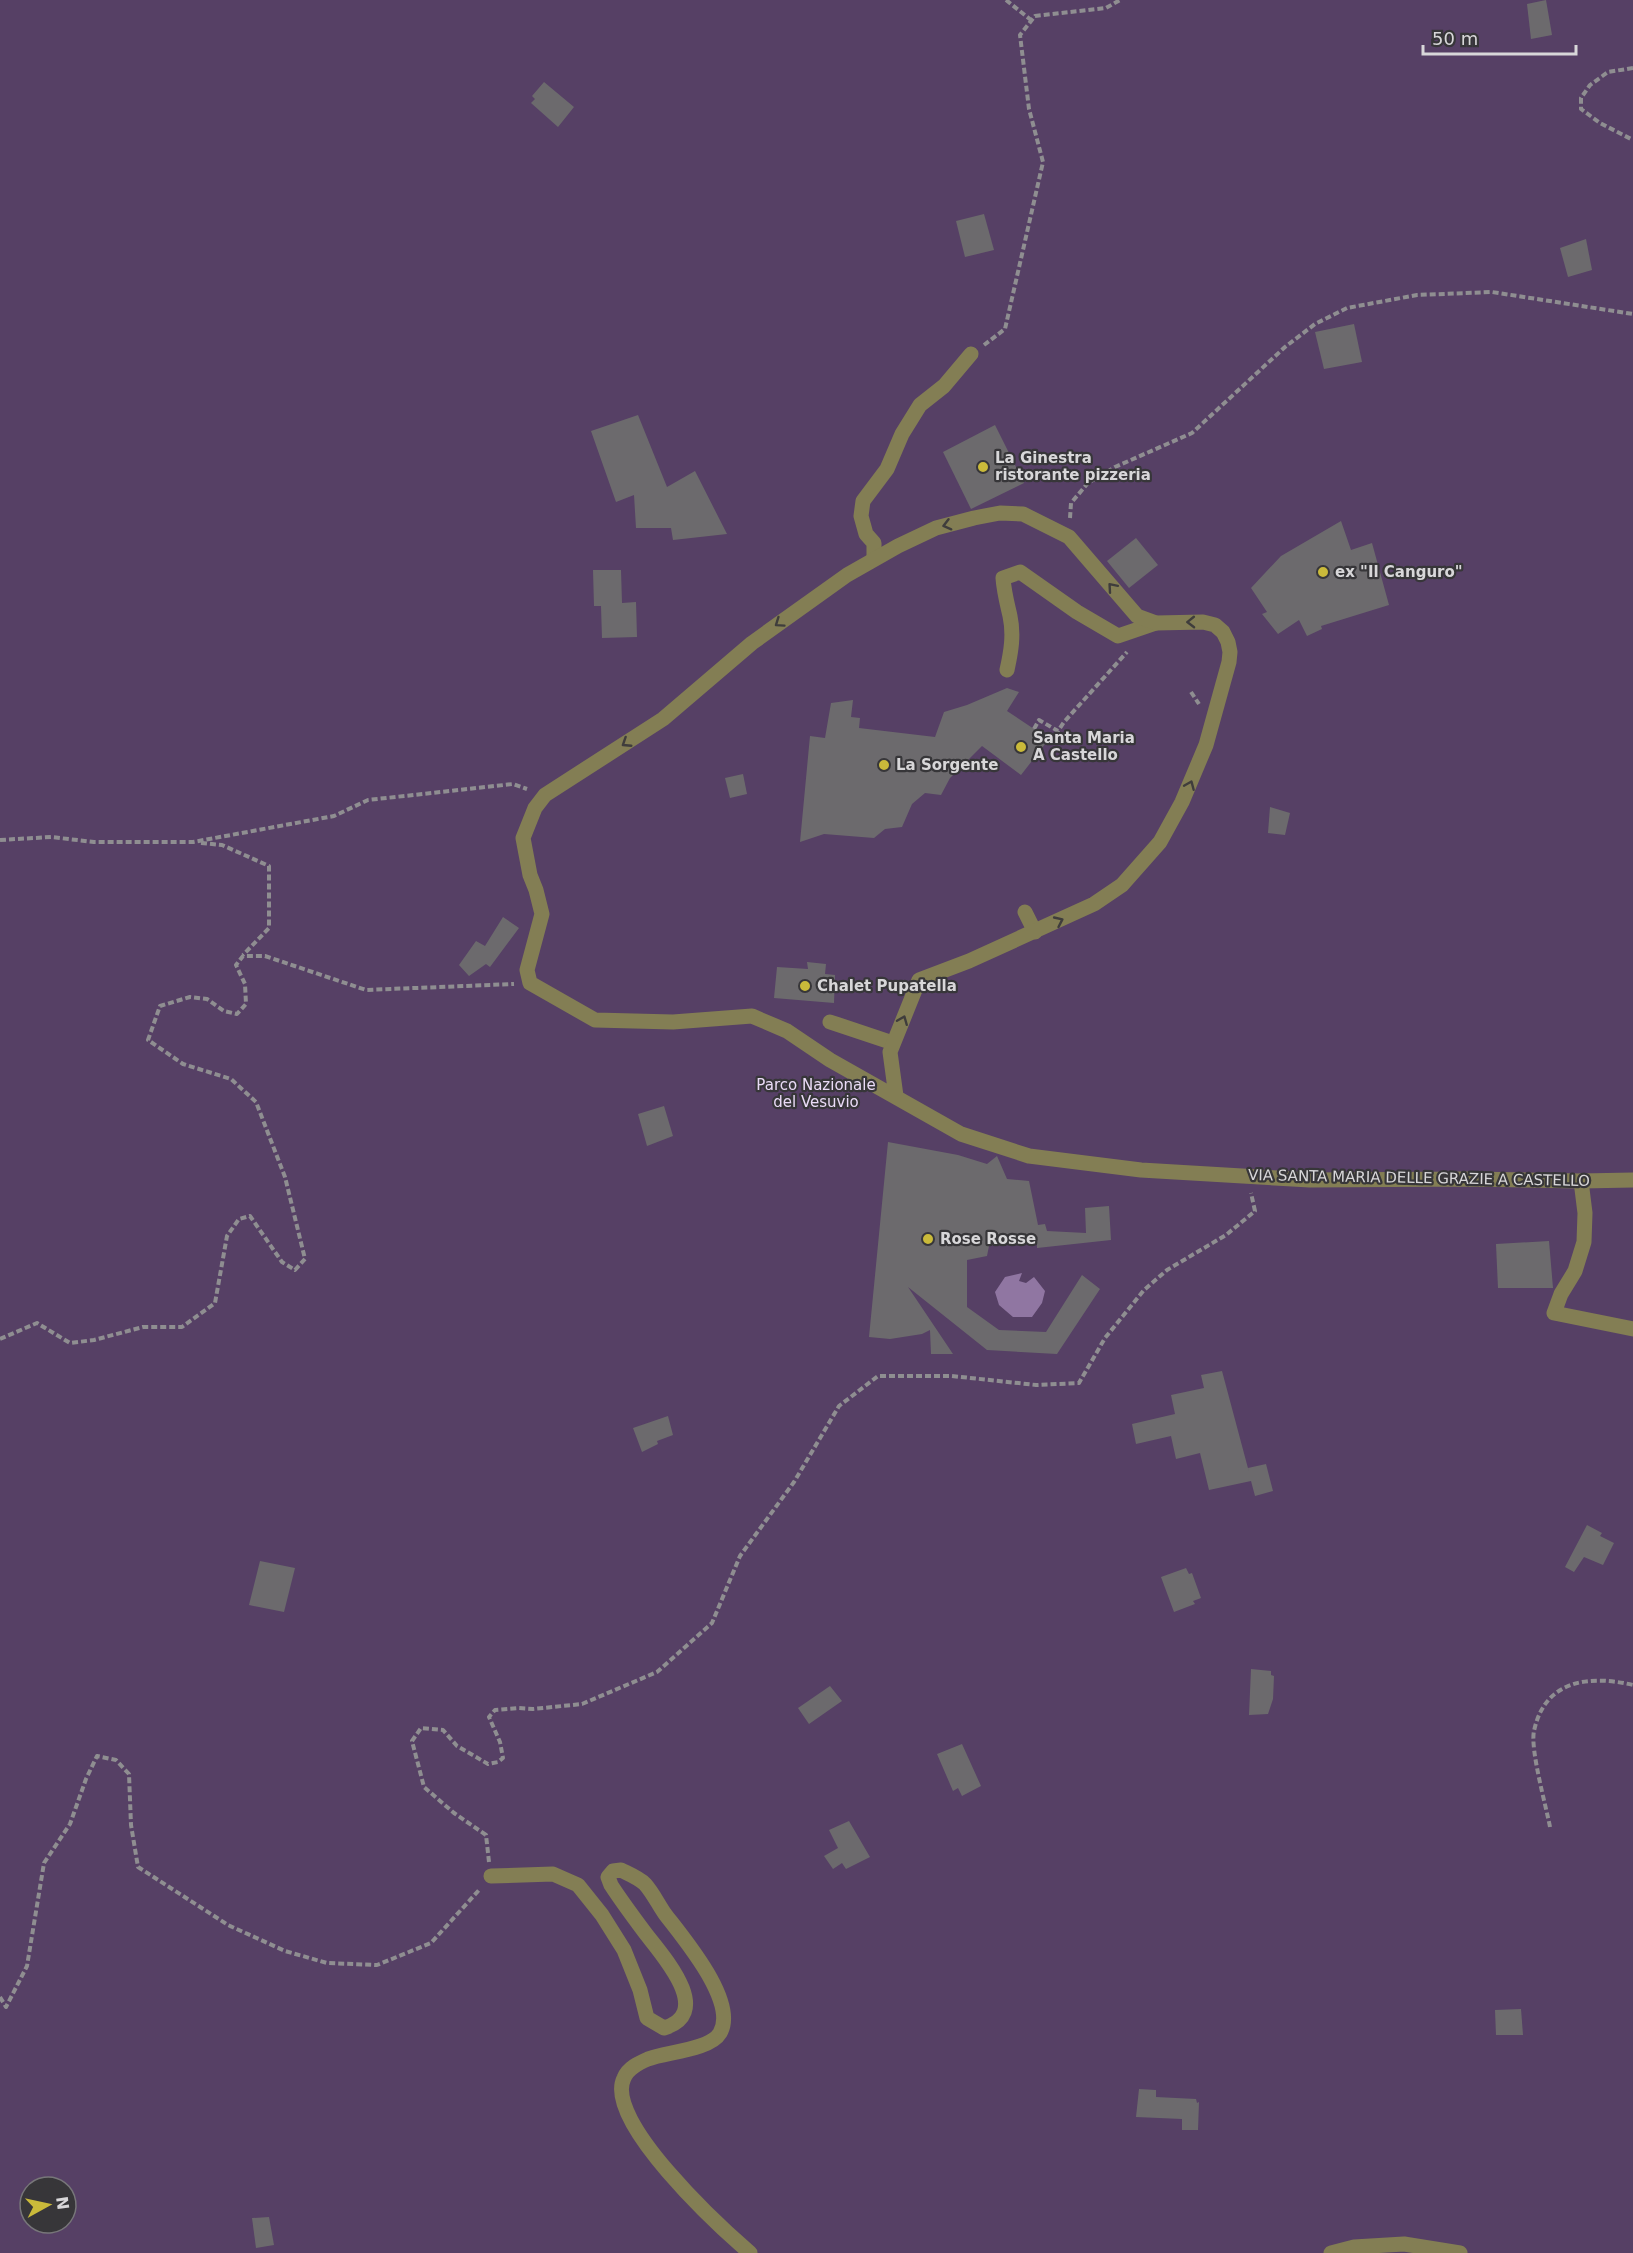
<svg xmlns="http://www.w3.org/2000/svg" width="1633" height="2253" viewBox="0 0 1633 2253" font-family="'DejaVu Sans',sans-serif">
<rect width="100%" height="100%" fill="#373639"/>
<path fill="#564065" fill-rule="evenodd" d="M0,0H1633V2253H0ZM30,2187H66V2223H30Z"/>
<path fill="#9076a2" d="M1022,1273L1019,1281L1026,1283L1034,1277L1045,1291L1042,1303L1032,1317H1013L999,1305L995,1292L1005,1277Z"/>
<g fill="#6c6a6d">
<path d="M1546,0L1552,35L1531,39L1527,4Z"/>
<path d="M544,82L574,107L558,127L531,103L535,99L532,96Z"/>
<path d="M984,214L994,250L965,257L956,221Z"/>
<path d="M1586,239L1592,270L1568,277L1560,248Z"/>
<path d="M1354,324L1362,362L1324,369L1315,332Z"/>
<path d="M638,415L667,487L695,471L727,534L673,540L671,528H636L634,495L616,502L591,431Z"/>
<path d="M995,425L1024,483L971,509L943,452Z"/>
<path d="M1341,521L1351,550L1372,543L1389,605L1321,626L1322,629L1307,636L1299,620L1278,634L1262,614L1267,612L1251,588L1281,556Z"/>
<path d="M1136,538L1158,565L1129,588L1107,561Z"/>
<path d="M593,570H621L622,603L636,602L637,637L602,638L601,606H594Z"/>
<path d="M1007,688L1019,692L1007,711L1049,739L1021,775L982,746L950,778L941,795L925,793L912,804L902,827L885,829L874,838L824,834L800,842L810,736L825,738L831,703L853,700L851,717L860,718L859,728L935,737L944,712L967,705Z"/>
<path d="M743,774L747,794L730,798L725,778Z"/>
<path d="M1270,807L1290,813L1285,835L1268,833Z"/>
<path d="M503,917L519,928L490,967L486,964L469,976L459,965L476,941L485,946Z"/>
<path d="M807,962L826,964L825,974L835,975L834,1003L774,998L777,967L808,969Z"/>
<path d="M664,1106L673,1136L647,1146L638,1114Z"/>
<path d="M888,1142L958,1155L987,1164L997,1156L1007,1179L1029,1181L1038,1225L1045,1224L1047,1231L1086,1233L1085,1208L1109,1206L1111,1240L1037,1248V1243L1010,1237L991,1236L987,1256L967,1260V1307L999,1330L1046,1332L1082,1275L1100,1289L1057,1354L987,1350L908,1287L953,1354H931L930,1330L922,1334L890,1339L869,1337Z"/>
<path d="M1549,1241L1553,1288H1498L1496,1244Z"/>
<path d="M1222,1371L1249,1472L1248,1468L1266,1464L1273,1491L1255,1496L1251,1481L1209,1490L1200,1453L1176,1459L1171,1436L1136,1444L1132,1424L1175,1414L1171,1395L1204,1388L1201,1375Z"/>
<path d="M668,1416L673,1435L657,1441L658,1444L642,1452L633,1428Z"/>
<path d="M1587,1525L1602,1533L1600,1536L1614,1543L1603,1565L1584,1557L1574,1572L1565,1567Z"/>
<path d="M260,1561L295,1568L284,1612L249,1605Z"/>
<path d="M1186,1568L1189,1574L1192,1573L1201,1598L1193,1601L1195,1604L1174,1612L1161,1577Z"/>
<path d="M1251,1669L1271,1671V1675L1274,1676L1273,1699L1268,1714L1249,1715Z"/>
<path d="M830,1686L842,1701L809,1724L798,1708Z"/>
<path d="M962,1744L981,1786L962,1796L958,1788L953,1791L937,1754Z"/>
<path d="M849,1821L870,1857L846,1869L842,1863L833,1869L824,1856L838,1848L829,1830Z"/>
<path d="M1521,2009L1523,2035H1496L1495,2010Z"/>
<path d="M1139,2089L1156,2090V2097L1196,2099L1197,2103L1199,2102L1198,2130H1182V2119L1136,2117Z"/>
<path d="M269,2217L274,2245L256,2248L252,2218Z"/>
</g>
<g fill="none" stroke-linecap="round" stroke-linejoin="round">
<g stroke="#8f8e91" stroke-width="4" stroke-dasharray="6 3" stroke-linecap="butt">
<path d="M1006,0L1031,20"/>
<path d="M1633,68L1608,72L1590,85L1581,98V109L1600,123L1633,140"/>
<path d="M984,345L1005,329L1043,162L1029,109L1020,35L1035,16L1106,8L1120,0"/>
<path d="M1070,518L1071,503L1088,483L1115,467L1192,433L1285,347L1315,324L1347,308L1417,295L1492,292L1633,314"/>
<path d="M1191,692L1199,704"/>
<path d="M1034,729L1039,720L1058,731L1064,722L1127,652"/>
<path d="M0,840L51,837L94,842H193L334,816L368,800L513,784L527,789"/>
<path d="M201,843L222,845L269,866V928L243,955"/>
<path d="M0,1339L37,1323L70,1343L94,1340L143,1327H182L215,1303L227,1236L239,1219L250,1216L282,1262L295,1270L305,1259L285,1177L256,1102L231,1079L183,1064L148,1040L160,1006L190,997L207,999L224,1011L237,1014L246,1004L245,984L236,965L243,956H265L366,990L514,984"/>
<path d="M1550,1827C1546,1806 1530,1749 1534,1731C1545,1679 1590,1675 1633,1685"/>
<path d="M489,1862L486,1835L454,1813L424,1787L412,1741L421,1728L443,1730L457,1746L488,1764L498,1762L503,1758L500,1742L489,1717L495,1710L518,1708L533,1709L582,1704L657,1672L712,1623L740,1556L794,1482L839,1406L878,1376H952L1036,1385L1079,1383L1105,1338L1144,1290L1167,1270L1226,1235L1255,1211L1251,1193"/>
<path d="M0,1997L6,2007L27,1966L44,1863L70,1824L86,1779L97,1756L116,1760L129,1774L131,1825L138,1867L228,1925L285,1951L327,1963L377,1965L431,1943L480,1889"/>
</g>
<g stroke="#837e54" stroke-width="15">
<path d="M874,559V543L866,534L861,516L863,501L887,469L902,434L920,405L944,386L971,354"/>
<path d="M1007,670C1011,652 1014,635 1010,616C1007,603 1004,592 1003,578L1020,572L1077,612L1118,636L1156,623"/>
<path d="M1025,912L1035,932"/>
<path d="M830,1022L893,1043"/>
<path d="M896,1096L890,1052L919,980L969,961L1094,904L1122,885L1160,842L1182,802L1206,745L1229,662L1230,652L1228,642L1223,632L1215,625L1203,622L1156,623L1137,616L1069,537L1023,514L1000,513L974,518L936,528L898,546L847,575L752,643L663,719L545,795L535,808L523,838L530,875L536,890L542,914L527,970L530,983L595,1020L673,1022L752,1016L787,1031L830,1060L961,1134L1029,1156L1141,1170L1310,1180L1472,1179L1581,1181L1633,1180"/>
<path d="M1581,1181L1585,1213L1584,1242L1575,1271L1561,1294L1554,1313L1633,1329"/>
<path d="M491,1876L553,1874L578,1885L602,1915L624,1950L640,1990L647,2018L664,2028C714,2013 664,1957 646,1934C634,1918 622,1902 611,1885L608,1877L613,1871L621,1870C629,1874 639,1878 645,1884C653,1893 658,1904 665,1914C684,1939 738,2002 720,2033C710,2050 666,2052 648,2059C639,2063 628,2068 624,2078C603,2120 720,2227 750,2253"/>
<path d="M1331,2253L1354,2247L1404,2244L1460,2253"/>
</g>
</g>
<defs><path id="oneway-chevron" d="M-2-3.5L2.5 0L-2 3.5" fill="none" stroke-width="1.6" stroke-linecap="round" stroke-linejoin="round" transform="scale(1.5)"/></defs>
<g stroke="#3f3d3c">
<use href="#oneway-chevron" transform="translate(947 525) rotate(165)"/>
<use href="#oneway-chevron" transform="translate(1112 587) rotate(-131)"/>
<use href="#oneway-chevron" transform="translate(1191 622) rotate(179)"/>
<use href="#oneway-chevron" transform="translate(779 623) rotate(145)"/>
<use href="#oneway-chevron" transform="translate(626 743) rotate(147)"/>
<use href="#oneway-chevron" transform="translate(1190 785) rotate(-67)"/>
<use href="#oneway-chevron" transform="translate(1059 921) rotate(-25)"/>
<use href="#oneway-chevron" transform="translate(903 1020) rotate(-68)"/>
</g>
<g fill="#caba3a" stroke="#373639" stroke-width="2">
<circle cx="983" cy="467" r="6"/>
<circle cx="1323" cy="572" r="6"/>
<circle cx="1021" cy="747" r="6"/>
<circle cx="884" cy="765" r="6"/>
<circle cx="805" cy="986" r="6"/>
<circle cx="928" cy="1239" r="6"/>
</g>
<g text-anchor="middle" stroke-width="4.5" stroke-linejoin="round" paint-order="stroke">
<g font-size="15" font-weight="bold" fill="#d8d7d9" stroke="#373639" text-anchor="start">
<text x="995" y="463">La Ginestra<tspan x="995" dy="17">ristorante pizzeria</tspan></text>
<text x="1335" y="577">ex "Il Canguro"</text>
<text x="1033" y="743">Santa Maria<tspan x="1033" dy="17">A Castello</tspan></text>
<text x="896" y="770">La Sorgente</text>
<text x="817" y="991">Chalet Pupatella</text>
<text x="940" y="1244">Rose Rosse</text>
</g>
<g font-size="15" fill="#eadbf7" stroke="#373639">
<text x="816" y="1090">Parco Nazionale<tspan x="816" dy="17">del Vesuvio</tspan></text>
</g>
<g font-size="15" fill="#d8d7d9" stroke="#373639">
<text transform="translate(1419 1178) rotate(1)" y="5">VIA SANTA MARIA DELLE GRAZIE A CASTELLO</text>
</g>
</g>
<g transform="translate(48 2205) rotate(82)"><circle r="28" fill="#373639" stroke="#777679" stroke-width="1.5"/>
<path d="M0-4.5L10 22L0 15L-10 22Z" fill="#caba3a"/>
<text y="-9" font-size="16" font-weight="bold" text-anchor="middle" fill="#d8d7d9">N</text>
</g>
<path d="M1423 45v9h153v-9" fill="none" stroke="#d8d7d9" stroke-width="3"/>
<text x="1432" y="45" font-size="18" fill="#d8d7d9" stroke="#373639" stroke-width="4.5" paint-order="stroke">50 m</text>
</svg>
